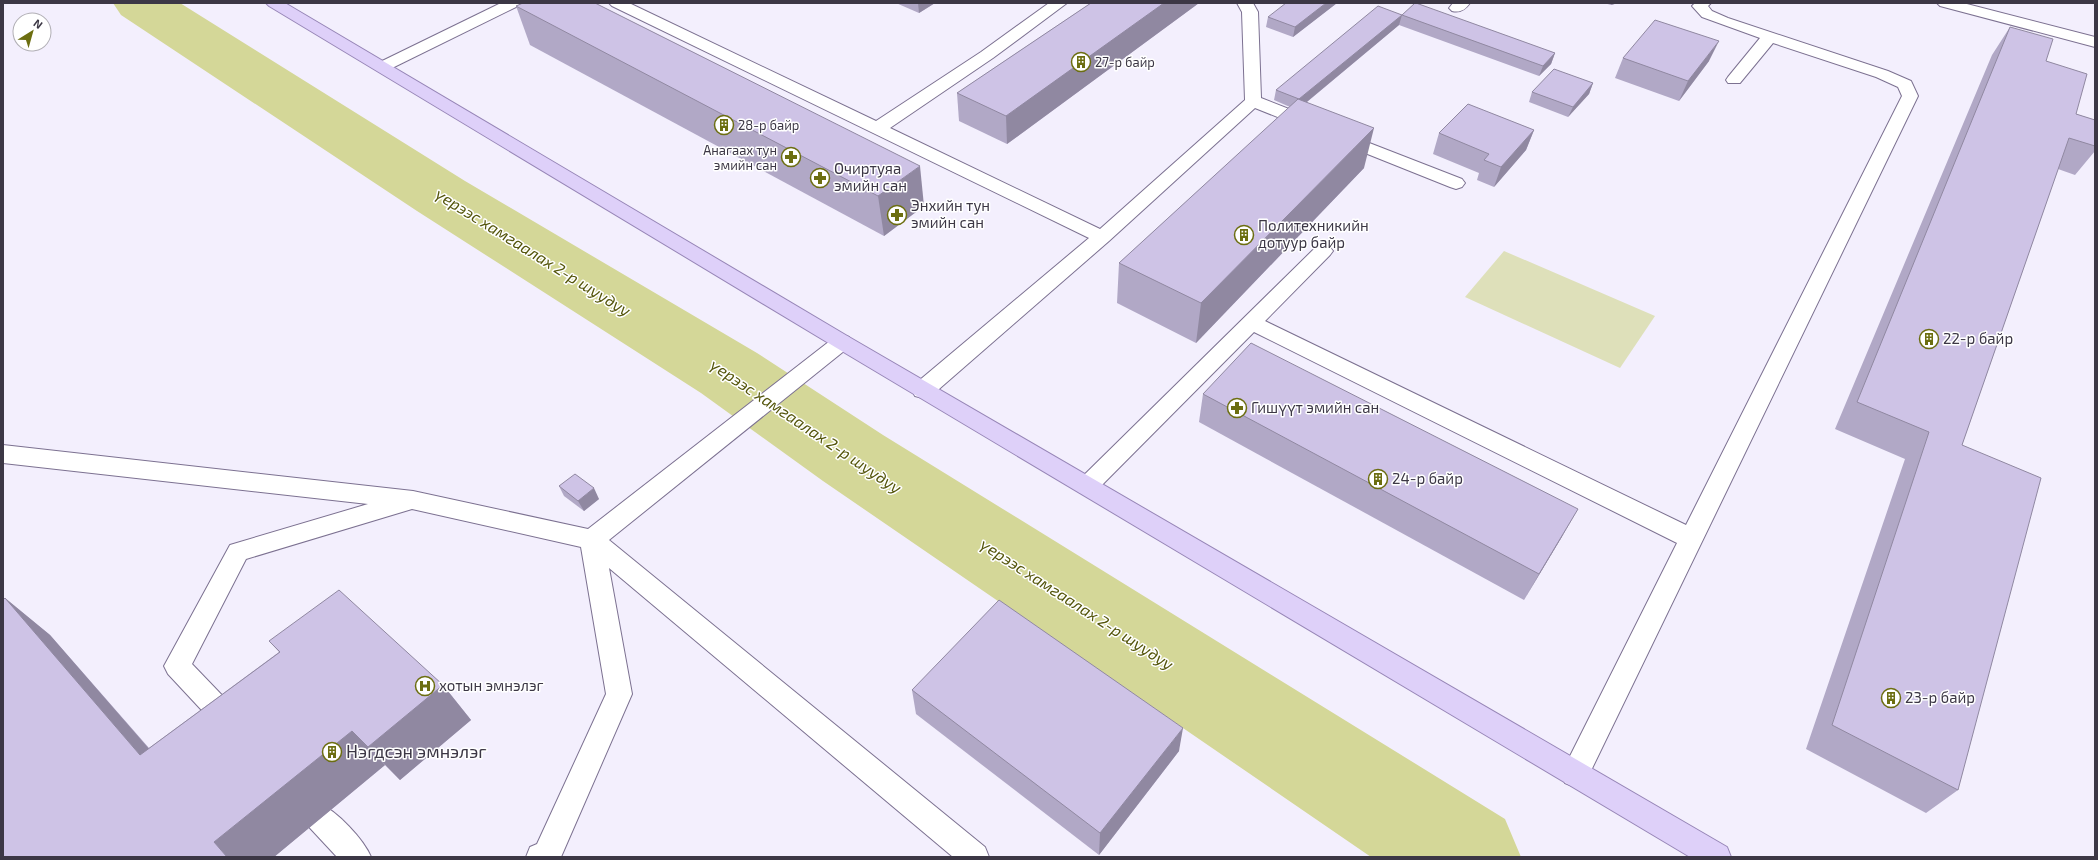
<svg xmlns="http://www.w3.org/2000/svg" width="2098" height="860" viewBox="0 0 2098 860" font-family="'Exo 2',sans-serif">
<rect width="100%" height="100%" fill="#f3effd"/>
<path fill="#dee0ba" d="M1504,251L1655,316L1620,368L1465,297Z"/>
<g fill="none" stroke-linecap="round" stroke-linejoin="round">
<path fill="#d4d798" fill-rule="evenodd" d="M113,3H180L465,181L757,353L883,435L1505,819L1521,857H1371L823,481L701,393L417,211L121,15Z"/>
<g stroke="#7c7191" stroke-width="2">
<g id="minor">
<path d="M501,3H521L518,6L388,70H376L374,67L376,64Z"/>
<path d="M609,3H629L876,121L981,52L1049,3H1067L993,58L890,128L1100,229L1245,100L1242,12L1237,3H1253L1258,12L1261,98L1317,120L1320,124L1317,128L1311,129L1305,128L1255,108L1109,241L931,396L923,398L915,396L912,390L915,384L1089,238L612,6Z"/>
<path d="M1453,3H1470C1465,10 1460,13 1452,11L1449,8Z"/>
<path d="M1695,3H1711L1708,6L1712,11L1728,18L1888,71L1911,81L1918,96L1585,783L1575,787L1565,783L1561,774L1677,543L1254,332L1095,492L1087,495L1079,492L1076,486L1079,480L1316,247L1323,245L1330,247L1333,251L1330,255L1265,321L1686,525L1902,96L1898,87L1876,77L1773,43L1740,83H1728L1726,80L1728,77L1760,38L1702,17L1692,6Z"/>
<path d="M1937,3H1963L2095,37V47L1940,6Z"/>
<path d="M1341,132L1462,179L1465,183L1462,187L1456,189L1450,187L1335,141L1332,137L1335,133Z"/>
<path d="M842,335L849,337L852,342L849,347L609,540L985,847L989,857H953L609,568L632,694L561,857H526L530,847L537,844L606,694L581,547L412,509L246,559L192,664L241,715L245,724L241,733L232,736L223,733L168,674L164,666L230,545L368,504L3,463V445L413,491L588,529L835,337Z"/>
<path d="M320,804C337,811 364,840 371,857H337L310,828L306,818L310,808Z"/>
</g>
</g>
<g stroke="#9786b7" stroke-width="2">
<path id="major" d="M266,3H285L849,337L1727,847L1731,857H1690L835,347L269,6Z"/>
</g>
<use href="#minor" fill="#fff" fill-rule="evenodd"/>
<use href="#major" fill="#ded0f9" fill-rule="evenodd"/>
</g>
<g fill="#b1a8c6">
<path d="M896,3H935L919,13Z"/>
<path d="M1091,3H1199L1007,144L959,121L957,93Z"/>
<path d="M1337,3L1293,37L1266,27L1268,17Z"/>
<path d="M1604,3H1618L1611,5Z"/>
<path d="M516,6L924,206L884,236L530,45Z"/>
<path d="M1402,15L1555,53L1551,64L1539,76L1399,25L1307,102L1364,168L1196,343L1117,303L1119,263L1290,107L1274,100L1276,90Z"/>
<path d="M2010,27L2046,61L2076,114L2095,120V151L2075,175L2058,169L1962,445L1958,790L1926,813L1806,749L1905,459L1835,429L1992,55Z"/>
<path d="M1623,58L1709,61L1679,101L1615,78Z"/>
<path d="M1593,83L1589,94L1568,117L1529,102L1532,92Z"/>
<path d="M1534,130L1526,150L1494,187L1477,180L1479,173L1433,154L1439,133Z"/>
<path d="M1203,394L1563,535L1524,600L1199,422Z"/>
<path d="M559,486L599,499L584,511L564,496Z"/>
<path d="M5,598L50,635L149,748L279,652L269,641L443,685L471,720L400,780L385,765L274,857H5Z"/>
<path d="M912,690L1179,751L1099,855L916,714Z"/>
</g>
<g fill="#9088a1">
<path d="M918,3H935L919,13Z"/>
<path d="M1164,3H1199L1007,144L1006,116Z"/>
<path d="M1326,3H1337L1293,37L1295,27Z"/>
<path d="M1612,3H1618L1611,5Z"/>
<path d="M1402,15L1399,25L1297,110L1299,99Z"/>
<path d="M1719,41L1709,61L1679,101L1688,81Z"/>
<path d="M1555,53L1551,64L1539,76L1543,66Z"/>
<path d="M1593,83L1589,94L1568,117L1573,107Z"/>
<path d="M1374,128L1364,168L1196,343L1201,303Z"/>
<path d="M1534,130L1526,150L1494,187L1501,167Z"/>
<path d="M920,166L924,206L884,236L878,196Z"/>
<path d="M594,488L599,499L584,511L578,501Z"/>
<path d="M1578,509L1563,535L1524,600L1539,574Z"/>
<path d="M5,598L50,635L183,788L140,755Z"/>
<path d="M443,685L471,720L400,780L368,747Z"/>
<path d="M1183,728L1179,751L1099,855L1100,833Z"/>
<path d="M352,731L385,765L274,857H227L214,842Z"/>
</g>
<g fill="#cec3e6" stroke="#9088a1">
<path d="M523,3H595L920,166L878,196L516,6Z"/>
<path d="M1091,3H1164L1006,116L957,93Z"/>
<path d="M1286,3H1326L1295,27L1268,17Z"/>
<path d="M1415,3H1416L1555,53L1543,66L1402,15Z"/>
<path d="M1378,6L1402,15L1299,99L1276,90Z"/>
<path d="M1655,20L1719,41L1688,81L1623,58Z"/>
<path d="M2010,27L2053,39L2046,61L2087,74L2076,114L2095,120V146L2069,138L1962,445L2041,478L1958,790L1832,725L1929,432L1857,402Z"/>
<path d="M1554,69L1593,83L1573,107L1532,92Z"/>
<path d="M1298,99L1374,128L1201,303L1119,263Z"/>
<path d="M1468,104L1534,130L1501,167L1484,160L1489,154L1439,133Z"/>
<path d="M1251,343L1578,509L1539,574L1203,394Z"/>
<path d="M575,474L594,488L578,501L559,486Z"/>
<path d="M339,590L443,685L368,747L352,731L214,842L227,857H5L3,855V600L5,598L140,755L280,652L269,641Z"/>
<path d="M999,600L1183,728L1100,833L912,690Z"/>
</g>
<defs>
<g id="building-ring" transform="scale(1)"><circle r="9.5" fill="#fff" stroke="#6c6e10" stroke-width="1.5"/><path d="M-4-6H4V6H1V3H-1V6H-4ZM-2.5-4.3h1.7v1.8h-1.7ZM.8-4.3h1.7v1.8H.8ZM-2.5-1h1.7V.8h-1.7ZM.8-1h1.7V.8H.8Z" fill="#6c6e10"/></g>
<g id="pharmacy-ring" transform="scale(1)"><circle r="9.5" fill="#fff" stroke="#6c6e10" stroke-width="1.5"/><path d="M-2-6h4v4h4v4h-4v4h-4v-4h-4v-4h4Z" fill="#6c6e10"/></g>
<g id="hospital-ring" transform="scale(1)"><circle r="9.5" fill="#fff" stroke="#6c6e10" stroke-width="1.5"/><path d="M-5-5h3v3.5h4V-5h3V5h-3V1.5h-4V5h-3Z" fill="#6c6e10"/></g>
</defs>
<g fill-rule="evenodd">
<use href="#building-ring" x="1081" y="62"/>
<use href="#building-ring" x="724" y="125"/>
<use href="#pharmacy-ring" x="791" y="157"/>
<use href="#pharmacy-ring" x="820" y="178"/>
<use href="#pharmacy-ring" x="897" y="215"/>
<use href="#building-ring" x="1244" y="235"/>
<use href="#building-ring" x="1929" y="339"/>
<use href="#pharmacy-ring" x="1237" y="408"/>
<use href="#building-ring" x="1378" y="479"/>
<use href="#hospital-ring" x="425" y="686"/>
<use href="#building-ring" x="1891" y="698"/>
<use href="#building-ring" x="332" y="752"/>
</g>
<g text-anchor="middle" stroke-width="3" stroke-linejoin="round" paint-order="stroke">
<g font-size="13" fill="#3c3745" stroke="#fff" text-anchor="start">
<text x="1095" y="67">27-р байр</text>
<text x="738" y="130">28-р байр</text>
<text x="777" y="155" text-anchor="end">Анагаах тун<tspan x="777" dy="15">эмийн сан</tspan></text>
</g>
<g font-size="15" fill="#3c3745" stroke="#fff" text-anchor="start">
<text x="834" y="174">Очиртуяа<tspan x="834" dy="17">эмийн сан</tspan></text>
<text x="911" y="211">Энхийн тун<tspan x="911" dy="17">эмийн сан</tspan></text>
<text x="1258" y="231">Политехникийн<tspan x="1258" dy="17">дотуур байр</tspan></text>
<text x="1943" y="344">22-р байр</text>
<text x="1251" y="413">Гишүүт эмийн сан</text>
<text x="1392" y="484">24-р байр</text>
<text x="439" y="691">хотын эмнэлэг</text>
<text x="1905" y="703">23-р байр</text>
</g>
<g font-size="16" font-style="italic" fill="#54550b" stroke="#fff">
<text transform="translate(533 252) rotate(32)" y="6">үерээс хамгаалах 2-р шуудуу</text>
<text transform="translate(806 426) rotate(34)" y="6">үерээс хамгаалах 2-р шуудуу</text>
<text transform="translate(1077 604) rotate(33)" y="6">үерээс хамгаалах 2-р шуудуу</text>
</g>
<g font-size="18" fill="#3c3745" stroke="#fff" text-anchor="start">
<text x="346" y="758">Нэгдсэн эмнэлэг</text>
</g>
</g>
<rect width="2098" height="860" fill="none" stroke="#3c3745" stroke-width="8"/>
<g transform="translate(32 32) rotate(37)"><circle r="19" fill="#ffffff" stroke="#b1afb5"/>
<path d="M0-3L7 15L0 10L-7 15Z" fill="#6c6e10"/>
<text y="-6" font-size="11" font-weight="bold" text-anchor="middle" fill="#3c3745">N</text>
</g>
</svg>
